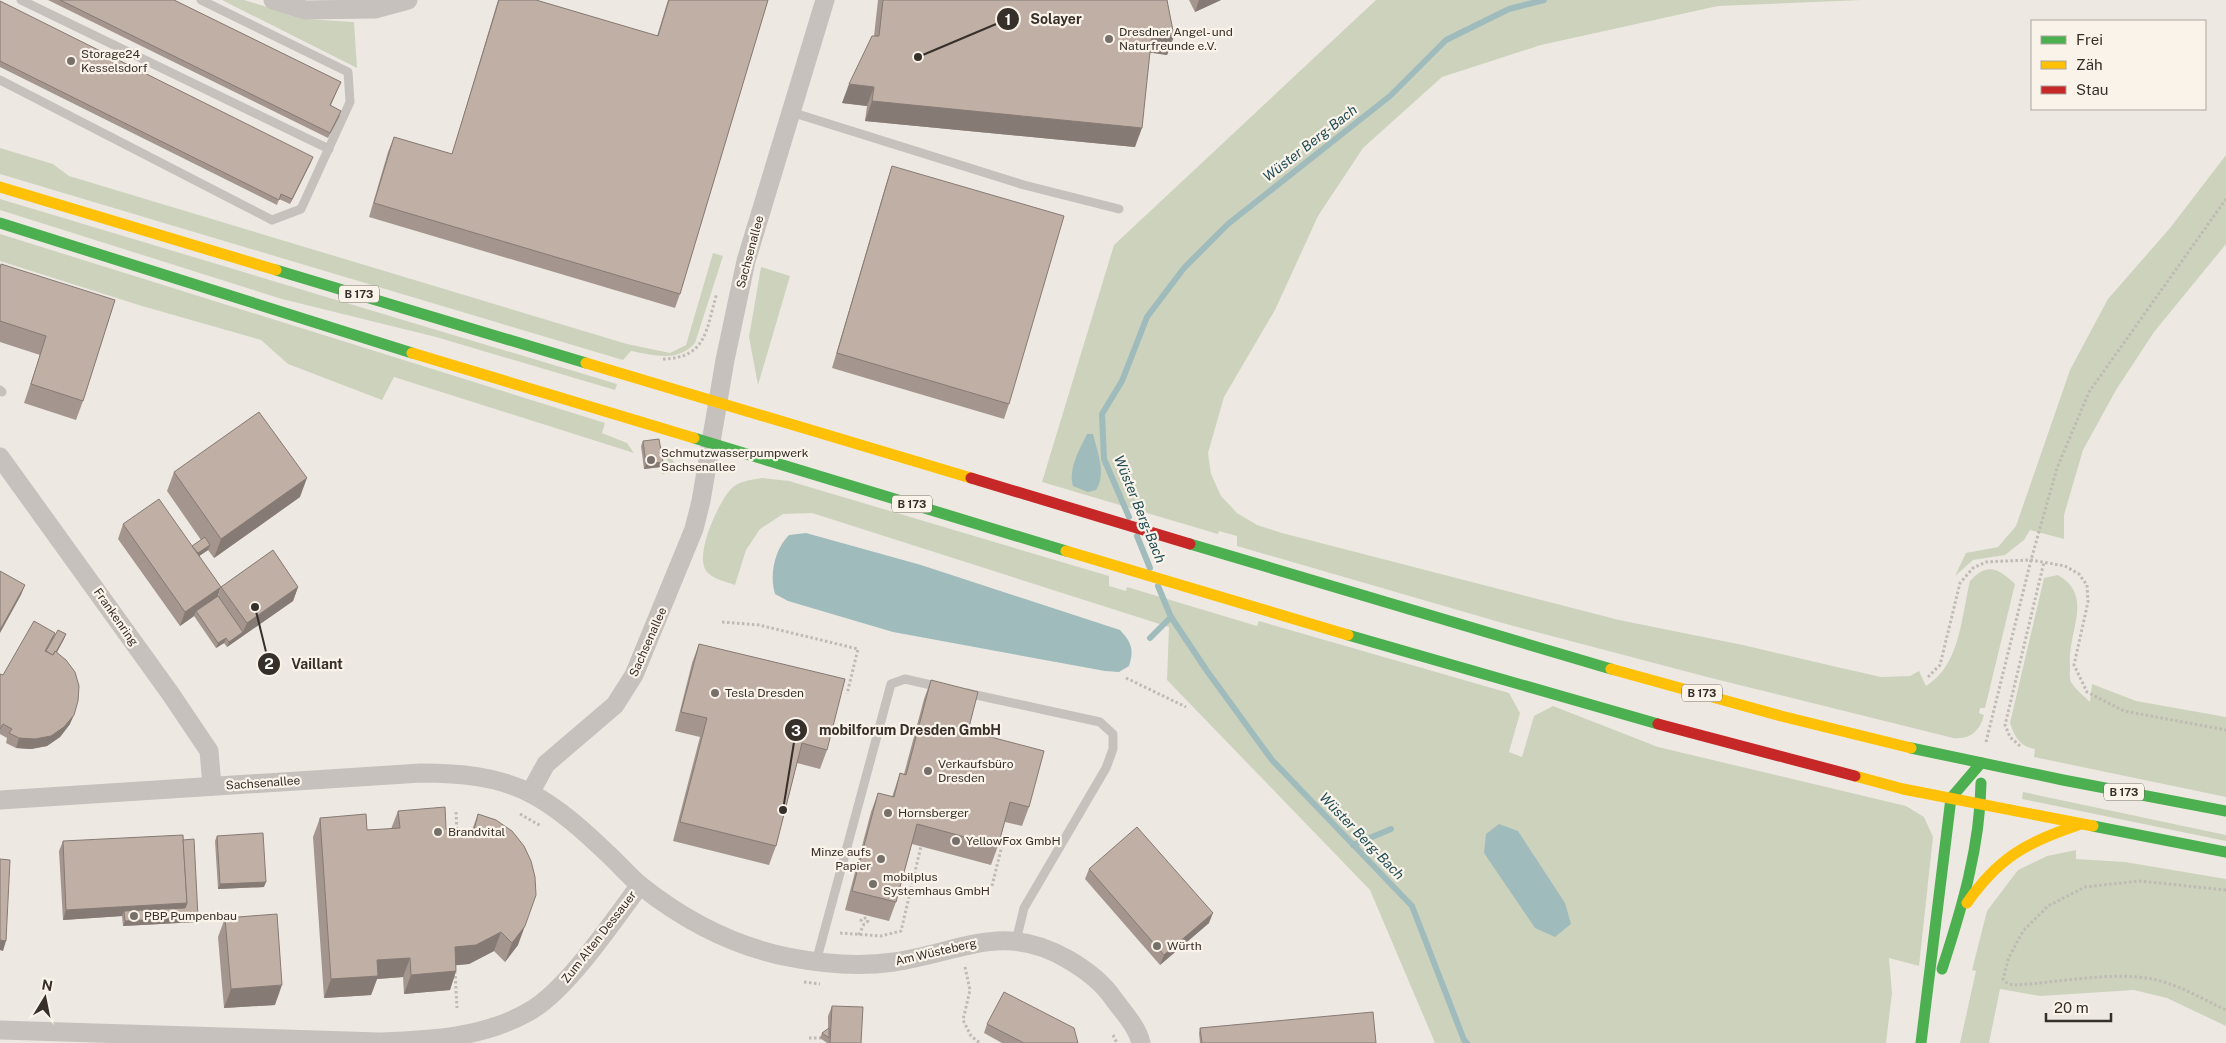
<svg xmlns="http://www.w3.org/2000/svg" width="2226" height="1043" viewBox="0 0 2226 1043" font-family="'Public Sans',sans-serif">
<rect width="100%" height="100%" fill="#ede9e2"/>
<g fill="#cdd2bd">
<path d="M222,0H244L306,19L354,22L357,68Z"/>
<path d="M1376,0H1862L1718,6L1541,45L1442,77L1363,148L1318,216L1275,310L1224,397L1208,453L1211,474L1221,496L1237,513L1257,525L1282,533L1619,620L1743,645L1837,667L1881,677L1910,676L1919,671L1926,686C1961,664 1961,617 1970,581C1987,562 1998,568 2015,584L1985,708H1980L1979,713L1984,715C1980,731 1970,740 1953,738L1711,678L1506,624L1237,546V536L1219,531L1218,534L1042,482L1114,245Z"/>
<path d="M0,148L53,164L69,176L627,344L670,353L686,345L713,253L723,256L695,343C677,363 654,355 631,351L623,360L0,174Z"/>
<path d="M2226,155V244L2154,332L2116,390L2083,450L2064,515V539L2030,530L2024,540L2005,555L1973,560L1955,576L1966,553L1998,547L2016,526L2070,370L2108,299L2170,228Z"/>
<path d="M0,199L617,384L615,390L436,337L282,299L0,210Z"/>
<path d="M0,234L605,423L602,433L627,443L634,453L394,377L382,400L288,364L261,340L142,306L0,261Z"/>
<path d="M761,267L790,276L758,385L749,337Z"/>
<path d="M657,444L669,452L678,471L662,474L661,467L668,466L667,458L659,453Z"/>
<path d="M762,478L789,481L1109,576V586L1126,591L1127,587L1257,626L1259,621L1509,693L1520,713L1509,752L1522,757L1534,716L1553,706L1658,747L1906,806L1924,817L1933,837L1919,966L1889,958L1892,993L1886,1043H1435L1370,890L1167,680L1169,627L812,513L783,514L760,529L746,550L735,585C727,582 713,579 707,572C693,557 718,504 730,490C738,481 750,480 762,478Z"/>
<path d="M2058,575C2095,597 2067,631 2070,666C2070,671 2069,678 2071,682C2075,689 2084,696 2090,702L2092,684L2136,701L2226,717V797L2034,757L2035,749C2019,746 2015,737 2010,723L2044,578Z"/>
<path d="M2023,792L2226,835V841L2022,799Z"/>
<path d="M2076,850V859L2125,862L2226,879V1026L2167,998L2134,990L2040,996L2000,989L1989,1043H1960L1976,971L1972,970L1987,911L2018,870L2047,856Z"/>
</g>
<g fill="#a0bbbc">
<path d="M1087,434H1093C1097,451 1107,474 1096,490L1088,492L1073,486C1068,468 1080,449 1087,434Z"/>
<path d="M806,533L921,565L1120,630C1132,643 1134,650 1129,666L1119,672L1105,671L893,632L788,601L775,594C769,574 775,549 789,535Z"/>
<path d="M1499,824L1518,831L1565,903L1571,924L1555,937L1535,928L1484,853L1486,834Z"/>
</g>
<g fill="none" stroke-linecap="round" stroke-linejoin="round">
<g stroke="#a0bbbc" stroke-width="6">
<path d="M1129,517L1104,459L1102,414L1122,381L1147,317L1184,268L1228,224L1390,96L1446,40L1509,9L1544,0"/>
<path d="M1137,536L1150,568"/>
<path d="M1158,586L1171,617L1207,671L1272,760L1412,906L1464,1040L1467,1043"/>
<path d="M1150,638L1171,617"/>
<path d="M1353,845L1391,829"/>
</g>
<g stroke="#bfbab4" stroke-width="3" stroke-dasharray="2.5 2.5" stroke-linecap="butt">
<path d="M663,359C708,358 706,328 717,293"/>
<path d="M722,622L759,625L858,649L847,694"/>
<path d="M1928,677L1940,665L1960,583L1973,568L1986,562L2005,561L2031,560L2065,566L2079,574L2087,585L2088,602L2074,665L2087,692L2124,711L2226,730"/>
<path d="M1126,678L1186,707"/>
<path d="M1986,742L2031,560L2057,468L2089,392L2226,199"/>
<path d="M2020,746L2010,737L2005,725L2044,562"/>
<path d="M456,812L457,832"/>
<path d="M520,814L541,826"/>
<circle cx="1002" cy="842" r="3"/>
<path d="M992,886L1002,845"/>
<path d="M2226,890L2139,881L2085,887L2048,906L2023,931L2009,957L2003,979L2008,984L2014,985C2055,983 2113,971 2152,979C2178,984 2202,999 2226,1010"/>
<path d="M840,933L881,936L901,931L921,846"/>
<path d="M859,935L864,924L868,921L865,918L861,920L864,924"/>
<path d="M965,967L970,990L963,1020L971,1036L980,1043"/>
<path d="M455,971L457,1008"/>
<path d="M804,982L820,984"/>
<path d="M1113,1035L1117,1043"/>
<path d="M809,1038H824"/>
</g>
<g stroke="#c6c1bc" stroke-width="9">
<path d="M21,0L329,149"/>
<path d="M0,80L272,220L301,209L350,102L348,72L201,0"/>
<path d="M791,112L1024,185L1119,209"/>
<path d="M0,390L2,392"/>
<path d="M967,693L1100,722L1113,734V749L1106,768L1024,908L1016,941"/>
<path d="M816,962L891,684L905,679L940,687"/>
</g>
<g stroke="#c6c1bc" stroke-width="19">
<path d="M273,0L305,10L375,9L408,0"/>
<path d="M0,457L170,693L209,751L212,786"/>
<path d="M530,793L546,764L615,705L634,675L694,529L701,501L725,360L746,261L825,0"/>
<path d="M0,800L421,773C458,773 497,776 530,793C559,808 585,832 608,854C619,864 629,876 641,886C684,920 733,946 788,957C823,964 859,967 894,962C961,952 1004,921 1069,960C1086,970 1102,982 1113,998C1123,1012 1137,1026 1141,1043"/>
<path d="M0,1030L379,1042C430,1040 484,1038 530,1011C568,989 613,921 640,885"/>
</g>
<g stroke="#4caf50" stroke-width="11">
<path d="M0,223L412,353"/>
<path d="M276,270L586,363"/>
<path d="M694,438L1066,551"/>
<path d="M1190,544L1611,669"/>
<path d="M1348,635L1658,724"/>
<path d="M1911,748L2063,780L2226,811"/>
<path d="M2093,826L2226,852"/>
<path d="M1942,969C1962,908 1980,847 1981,783"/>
<path d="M1921,1043L1951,798L1981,763"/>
</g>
<g stroke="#ffc107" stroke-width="11">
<path d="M0,187L276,270"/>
<path d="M412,353L694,438"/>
<path d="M586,363L971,478"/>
<path d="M1066,551L1348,635"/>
<path d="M1611,669L1781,716L1911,748"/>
<path d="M1855,776L1903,789L2093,826"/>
<path d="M1967,903C1998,858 2027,842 2078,825"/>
</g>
<g stroke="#c62828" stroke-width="11">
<path d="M971,478L1190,544"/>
<path d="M1658,724L1855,776"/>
</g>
</g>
<g fill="#a4968e">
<path d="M48,0H174L341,82L331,105L340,116L328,138Z"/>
<path d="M498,0H536L657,36L668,0H768L680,294L675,308L369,217L388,152L394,137L452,154Z"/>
<path d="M878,0H1167L1174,36L1167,55L1150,52L1135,147L865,121L867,106L842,103L874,36Z"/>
<path d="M1189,0H1221L1195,12Z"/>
<path d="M0,1L311,162L290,204L279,199L277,205L0,67Z"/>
<path d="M892,166L1009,404L1004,419L832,368L887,181Z"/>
<path d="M0,268L115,300L83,401L76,420L24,403L40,355L0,342Z"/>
<path d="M643,441L661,467L644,469L641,446Z"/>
<path d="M174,472L300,497L214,558L208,550L199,556L218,596L221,587H298L293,601L227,647L224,643L216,648L194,616L180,626L118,539L123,524L192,546L201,540L167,491Z"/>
<path d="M55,633L54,637L66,634L64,639L57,652L70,724L60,737L47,746L31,749L16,748L6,743L7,738L0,734V674L3,675Z"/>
<path d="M699,644L827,750L820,769L797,763L776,846L769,865L673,841L700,737L675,731L692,663Z"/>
<path d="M931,680L968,731L1029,807L1022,826L1005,822L998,846L991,865L912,844L896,902L889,921L845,910L871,812L878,793L892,797L900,773L904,774L924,699Z"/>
<path d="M398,811L446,829L472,830L478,814L518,945L505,962L494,951L469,964L456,965V971L450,990L404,994L403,977L377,979L371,995L324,998L313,837L320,818L367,830L391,829Z"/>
<path d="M217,836L264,887L218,889L215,841Z"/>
<path d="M183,840L198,917L197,922L123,926L122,916L63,920L59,851L63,841Z"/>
<path d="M1089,869L1209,923L1160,965L1085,879Z"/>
<path d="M225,918L275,1005L224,1008L218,937Z"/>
<path d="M832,1006L861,1043H827L820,1038L822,1033L828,1029V1016Z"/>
<path d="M987,1024L1078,1043H1002L984,1033Z"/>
<path d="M1200,1028L1376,1043H1200L1199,1033Z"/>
</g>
<g fill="#867a74">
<path d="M1199,0H1221L1195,12Z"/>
<path d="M1152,33L1174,36L1167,55L1145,52Z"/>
<path d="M849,84L874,87L867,106L842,103Z"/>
<path d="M872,101L1142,128L1135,147L865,121Z"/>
<path d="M313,157L311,162L290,204L292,199Z"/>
<path d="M663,462L661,467L644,469L646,464Z"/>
<path d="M307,478L300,497L214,558L221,539Z"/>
<path d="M210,545L208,550L189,563L191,558Z"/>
<path d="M25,585L21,595L0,633V630Z"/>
<path d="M221,587L216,601L196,611L194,616L180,626L185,612Z"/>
<path d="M298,587L293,601L227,647L229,642L243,632L247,623Z"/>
<path d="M66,634L64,639L50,665L51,660Z"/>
<path d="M226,638L224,643L216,648L218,643Z"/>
<path d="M74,715L70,724L60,737L47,746L31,749L16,748L19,738Z"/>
<path d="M266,882L264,887L218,889L220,884Z"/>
<path d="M187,903L183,913L124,911L122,916L63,920L66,910Z"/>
<path d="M1213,913L1209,923L1160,965L1164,955Z"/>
<path d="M198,917L197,922L123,926L125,921Z"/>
<path d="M525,926L518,945L505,962L512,943Z"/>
<path d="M501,932L494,951L469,964L448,966L455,947Z"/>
<path d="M0,940L6,941L3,951L0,950Z"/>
<path d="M410,958L403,977L377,979L371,995L324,998L331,979L377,960Z"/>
<path d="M456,971L450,990L404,994L411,975Z"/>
<path d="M282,985L275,1005L224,1008L231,989Z"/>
</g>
<g fill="#bfafa5" stroke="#867a74">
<path d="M60,0H174L341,82L330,105L341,111L330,133Z"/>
<path d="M499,0H536L658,36L669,0H768L680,294L374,203L394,137L452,154Z"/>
<path d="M883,0H1167L1174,36L1152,33L1142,128L872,101L874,87L849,84L872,36H879Z"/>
<path d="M0,1L313,157L292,199L281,194L279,200L0,61Z"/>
<path d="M892,166L1064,216L1009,404L837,353Z"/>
<path d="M1,264L115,300L83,401L31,384L46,336L0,321V268Z"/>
<path d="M259,412L307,478L221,539L174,472Z"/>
<path d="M659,439L663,462L646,464L643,441Z"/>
<path d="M159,499L221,587L185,612L123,524Z"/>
<path d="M205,537L210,545L198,553L192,546Z"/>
<path d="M273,550L298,587L247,623L221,587Z"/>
<path d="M0,571L25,585L0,630Z"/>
<path d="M218,596L243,632L229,642L226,638L218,643L196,611Z"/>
<path d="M34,621L55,633L45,651L53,655L55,651L66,660L75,672L79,686L78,701L74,715L64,727L51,736L35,739L19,738L9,733L12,729L3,724L0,729V674L3,675Z"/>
<path d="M58,630L66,634L56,652L55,651L53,655L46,651Z"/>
<path d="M699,644L845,679L827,750L802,743L776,846L680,822L707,718L681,712Z"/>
<path d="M931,680L978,692L968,731L1044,751L1029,807L1010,802L998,846L917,824L896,902L852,891L878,793L894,797L900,773L906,775Z"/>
<path d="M445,807L446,829L474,830L478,814L496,820L512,831L524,846L531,861L535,877L536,895L525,926L512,943L501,932L476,945L455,947L456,971L411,975L410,958L377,960L378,976L331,979L320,818L366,814L367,830L400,828L398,811Z"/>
<path d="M1137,827L1213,913L1164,955L1089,869Z"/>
<path d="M263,833L266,882L220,884L217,836Z"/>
<path d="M183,835L187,903L66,910L63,841Z"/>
<path d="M194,839L198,917L125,921L124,911L185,908L187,903L183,840Z"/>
<path d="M0,859L10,860L6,941L0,940Z"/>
<path d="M277,914L282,985L231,989L225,918Z"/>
<path d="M1004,992L1074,1028L1078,1043H1024L987,1024Z"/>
<path d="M832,1006L863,1007L861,1043H830Z"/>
<path d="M1373,1012L1376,1043H1202L1200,1028Z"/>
<path d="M829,1028V1038L822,1033Z"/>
</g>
<g fill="#77706a" stroke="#f9f3ea" stroke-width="2">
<circle cx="1109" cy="39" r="5"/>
<circle cx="71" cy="61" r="5"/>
<circle cx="651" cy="460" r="5"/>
<circle cx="715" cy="693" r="5"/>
<circle cx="928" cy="771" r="5"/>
<circle cx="888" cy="813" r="5"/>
<circle cx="438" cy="832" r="5"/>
<circle cx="956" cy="841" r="5"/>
<circle cx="881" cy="859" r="5"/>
<circle cx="873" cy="884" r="5"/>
<circle cx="134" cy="916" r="5"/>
<circle cx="1157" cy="946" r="5"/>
</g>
<g text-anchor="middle" stroke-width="4.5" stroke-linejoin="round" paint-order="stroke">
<g fill="#f9f3ea" stroke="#716a63" stroke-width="1">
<rect x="339" y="285.5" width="40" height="17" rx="4"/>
<rect x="892" y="495.5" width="40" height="17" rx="4"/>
<rect x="1682" y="684.5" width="40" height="17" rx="4"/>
<rect x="2104" y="783.5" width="40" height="17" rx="4"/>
</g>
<g font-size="11" font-weight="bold" fill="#372f29">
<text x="359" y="298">B 173</text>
<text x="912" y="508">B 173</text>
<text x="1702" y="697">B 173</text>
<text x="2124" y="796">B 173</text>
</g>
<g font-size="12" fill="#372f29" stroke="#f9f3ea" text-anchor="start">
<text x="1119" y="36">Dresdner Angel- und<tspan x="1119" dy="14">Naturfreunde e.V.</tspan></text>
<text x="81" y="58">Storage24<tspan x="81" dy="14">Kesselsdorf</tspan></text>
<text x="661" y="457">Schmutzwasserpumpwerk<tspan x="661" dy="14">Sachsenallee</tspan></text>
<text x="725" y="697">Tesla Dresden</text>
<text x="938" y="768">Verkaufsbüro<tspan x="938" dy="14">Dresden</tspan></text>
<text x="898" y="817">Hornsberger</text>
<text x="448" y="836">Brandvital</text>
<text x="966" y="845">YellowFox GmbH</text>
<text x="871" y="856" text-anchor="end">Minze aufs<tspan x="871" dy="14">Papier</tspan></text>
<text x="883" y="881">mobilplus<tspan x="883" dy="14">Systemhaus GmbH</tspan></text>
<text x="144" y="920">PBP Pumpenbau</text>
<text x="1167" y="950">Würth</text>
</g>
<g font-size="12" fill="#372f29" stroke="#f9f3ea">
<text transform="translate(750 252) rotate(-75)" y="4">Sachsenallee</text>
<text transform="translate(116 617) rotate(55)" y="4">Frankenring</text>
<text transform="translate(648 642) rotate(-66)" y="4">Sachsenallee</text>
<text transform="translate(263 783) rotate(-4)" y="4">Sachsenallee</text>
<text transform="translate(599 937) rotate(-52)" y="4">Zum Alten Dessauer</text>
<text transform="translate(936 952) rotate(-13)" y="4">Am Wüsteberg</text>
</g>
<g font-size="14" font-style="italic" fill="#214e56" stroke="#f9f3ea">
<text transform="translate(1310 143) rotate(-38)" y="5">Wüster Berg-Bach</text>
<text transform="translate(1140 509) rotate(68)" y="5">Wüster Berg-Bach</text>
<text transform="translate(1362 836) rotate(46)" y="5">Wüster Berg-Bach</text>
</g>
</g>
<path fill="none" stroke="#372f29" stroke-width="2" d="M918 57L1008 19M255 607L269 664M783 810L796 730"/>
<g fill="#372f29" stroke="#f9f3ea" stroke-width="2">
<circle cx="918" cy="57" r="5"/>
<circle cx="255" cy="607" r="5"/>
<circle cx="783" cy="810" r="5"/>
<circle cx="1008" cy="19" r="12"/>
<circle cx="269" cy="664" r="12"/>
<circle cx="796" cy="730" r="12"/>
</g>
<g font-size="15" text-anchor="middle" font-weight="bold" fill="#fff">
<text x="1008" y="25">1</text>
<text x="269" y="669">2</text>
<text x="796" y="736">3</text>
</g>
<g font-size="14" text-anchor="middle" font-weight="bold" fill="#372f29" stroke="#f9f3ea" stroke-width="4.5" stroke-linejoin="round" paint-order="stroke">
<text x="1056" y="24">Solayer</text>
<text x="317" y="669">Vaillant</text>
<text x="910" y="735">mobilforum Dresden GmbH</text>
</g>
<rect x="2031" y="20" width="175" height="90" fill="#f9f3ea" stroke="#aba59d"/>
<rect x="2041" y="36" width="25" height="8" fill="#4caf50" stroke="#aba59d"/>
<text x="2076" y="45" font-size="15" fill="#372f29">Frei</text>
<rect x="2041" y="61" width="25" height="8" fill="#ffc107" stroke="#aba59d"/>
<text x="2076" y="70" font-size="15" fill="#372f29">Zäh</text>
<rect x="2041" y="86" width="25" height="8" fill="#c62828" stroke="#aba59d"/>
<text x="2076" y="95" font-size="15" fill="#372f29">Stau</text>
<g transform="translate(45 998) rotate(10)" stroke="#f9f3ea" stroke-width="4" paint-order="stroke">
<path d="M0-4L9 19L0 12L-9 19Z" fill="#372f29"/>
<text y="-8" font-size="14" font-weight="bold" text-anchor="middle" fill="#372f29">N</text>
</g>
<path d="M2046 1013v8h65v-8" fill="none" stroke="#372f29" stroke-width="2.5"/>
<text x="2054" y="1013" font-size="15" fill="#372f29" stroke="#f9f3ea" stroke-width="4" paint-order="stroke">20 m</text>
</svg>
